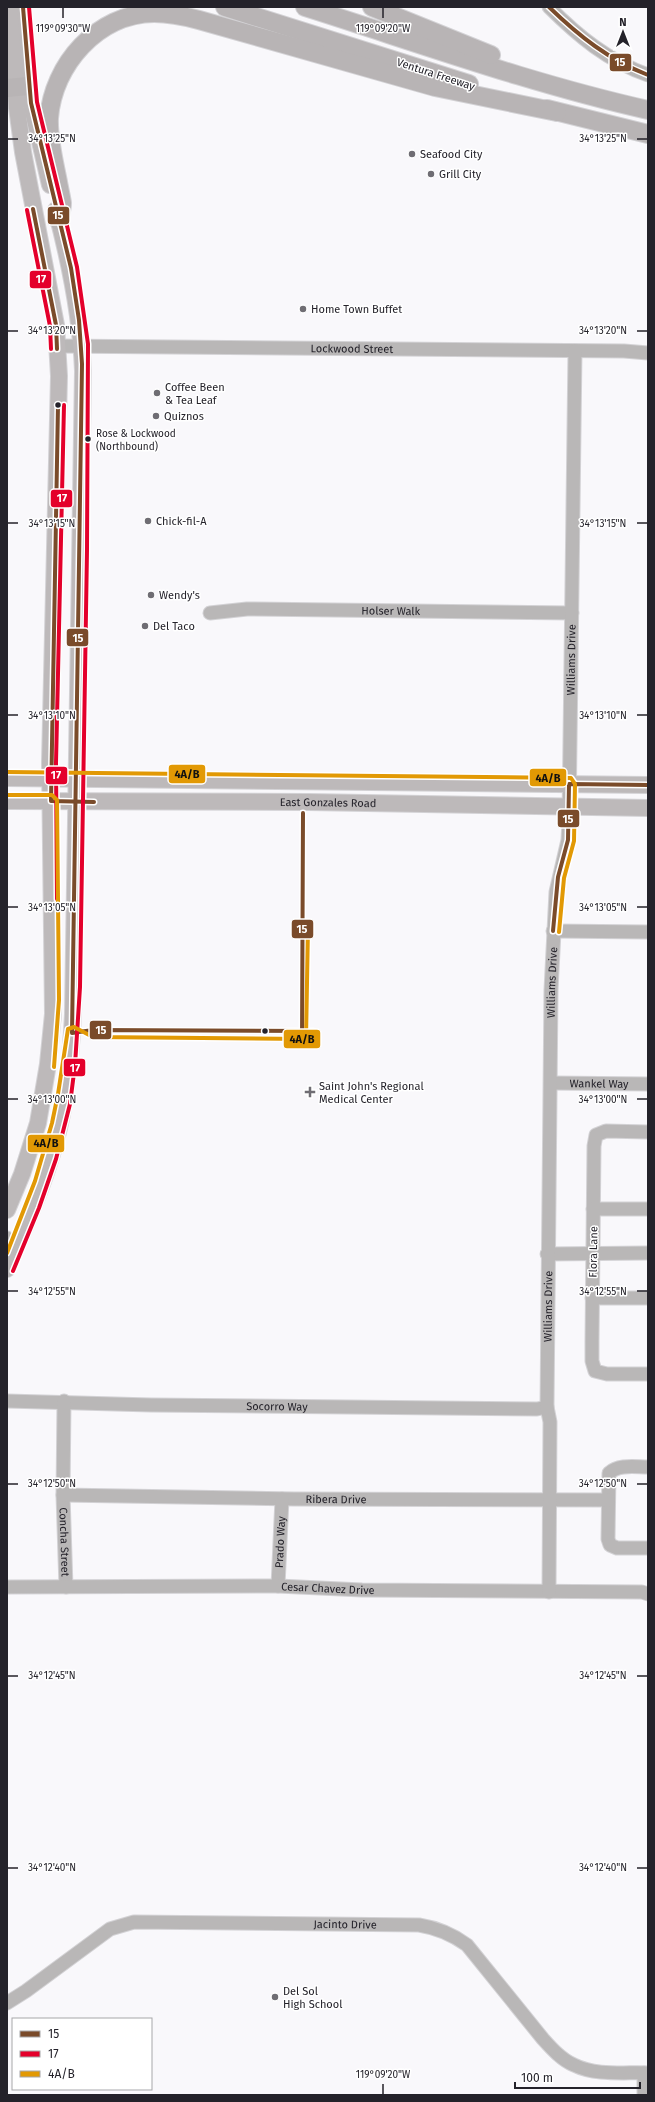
<svg xmlns="http://www.w3.org/2000/svg" width="655" height="2102" viewBox="0 0 655 2102" font-family="'Fira Sans',sans-serif">
<rect width="100%" height="100%" fill="#f9f8fb"/>
<g fill="none" stroke-linecap="round" stroke-linejoin="round">
<g stroke="#d3d2d5" stroke-width="15">
<g id="minor">
<path d="M549,7C578,36 608,61 648,75"/>
<path id="s1" d="M57,346L624,351L648,353"/>
<path id="s2" d="M210,613L247,609L572,613"/>
<path d="M553,931L648,932"/>
<path id="s3" d="M551,1083L648,1084"/>
<path d="M648,1132L606,1131L596,1135L594,1146L592,1342V1361L595,1371L607,1374H648"/>
<path d="M593,1209H648"/>
<path d="M7,1238V1242"/>
<path d="M547,1254L648,1253"/>
<path d="M592,1298H648"/>
<path id="s4" d="M7,1401L151,1405L537,1409L547,1407"/>
<path id="s5" d="M64,1401L63,1495L66,1587"/>
<path d="M648,1467C635,1467 619,1464 609,1473L608,1539L610,1545L617,1548H648"/>
<path id="s6" d="M63,1495L294,1499L608,1500"/>
<path id="s7" d="M278,1586L282,1499"/>
<path id="s8" d="M7,1587L278,1586L362,1590L642,1592L648,1594"/>
<path id="s9" d="M549,1592L550,1422L547,1407L551,990L556,892L568,840L569,820L575,351"/>
<path id="s10" d="M7,2003L26,1991L110,1929L134,1922L419,1925C438,1928 452,1934 467,1945L543,2039C552,2049 562,2060 574,2065C596,2076 625,2072 648,2073"/>
<path d="M644,2095V2073"/>
</g>
</g>
<g stroke="#d3d2d5" stroke-width="18">
<g id="major">
<path d="M23,7L31,103L50,185"/>
<path d="M7,778L648,785"/>
<path id="s11" d="M7,801L308,802L648,808"/>
<path d="M7,1210L22,1174L38,1123L48,1064L53,1014L50,763L59,376L56,325L23,152L17,108L9,7"/>
<path d="M7,1269C25,1227 44,1185 56,1140C67,1099 71,1056 73,1014L83,371C81,316 70,263 56,210"/>
</g>
</g>
<g stroke="#d3d2d5" stroke-width="20">
<g id="highway">
<path d="M225,7L469,84"/>
<path d="M305,7C419,43 532,84 648,110"/>
<path d="M372,7L491,55"/>
<path d="M7,88L28,86"/>
<path d="M547,109L648,134"/>
<path d="M59,221C60,215 62,209 62,203C61,196 59,188 58,182C54,161 48,139 49,118C53,65 97,14 154,13C169,13 184,16 199,20L435,87L557,112"/>
</g>
</g>
<use href="#minor" stroke="#b9b7b7" stroke-width="13"/>
<use href="#major" stroke="#bdb9ba" stroke-width="16"/>
<use href="#highway" stroke="#b8b4b5" stroke-width="18"/>
<g stroke="#fff" stroke-width="7">
<g id="bus-1">
<path d="M23,7L31,103L71,268L79,320L82,364L72,1033L93,1030L313,1031"/>
<path d="M549,7C579,36 609,60 648,75"/>
<path d="M33,209L56,325L57,349"/>
<path d="M58,405L51,801L94,802"/>
<path d="M553,931L558,877L568,840L569,784L648,785"/>
<path d="M302,1045L303,813"/>
</g>
</g>
<g stroke="#fff" stroke-width="7">
<g id="bus-2">
<path d="M27,210L50,326L51,349"/>
<path d="M57,899L56,763L64,405"/>
<path d="M13,1271L39,1208L56,1159L70,1104L75,1065L80,987L87,550L88,344L77,267L37,102L29,7"/>
</g>
</g>
<g stroke="#fff" stroke-width="7">
<g id="bus-3">
<path d="M7,772L571,778L575,784L574,841L564,878L559,932"/>
<path d="M7,795H52L57,800L59,1000L54,1067"/>
<path d="M7,1253L35,1181L52,1123L58,1094L68,1029L74,1027L93,1037L306,1039L308,926"/>
</g>
</g>
<use href="#bus-1" stroke="#7a4b2a" stroke-width="4"/>
<use href="#bus-2" stroke="#e4002b" stroke-width="4"/>
<use href="#bus-3" stroke="#e29904" stroke-width="4"/>
</g>
<path fill="none" stroke="#24222a" stroke-width="1.5" d="M63,8V18M383,8V18M8,139H18M637,139H647M8,331H18M637,331H647M8,523H18M637,523H647M8,715H18M637,715H647M8,907H18M637,907H647M8,1099H18M637,1099H647M8,1291H18M637,1291H647M8,1484H18M637,1484H647M8,1676H18M637,1676H647M8,1868H18M637,1868H647M383,2084V2094"/>
<g fill="#6f6d73" stroke="#fff" stroke-width="1.5">
<circle cx="412" cy="154" r="4"/>
<circle cx="431" cy="174" r="4"/>
<circle cx="303" cy="309" r="4"/>
<circle cx="157" cy="393" r="4"/>
<circle cx="156" cy="416" r="4"/>
<circle cx="148" cy="521" r="4"/>
<circle cx="151" cy="595" r="4"/>
<circle cx="145" cy="626" r="4"/>
<path d="M308 1086h4v4h4v4h-4v4h-4v-4h-4v-4h4z"/>
<circle cx="275" cy="1997" r="4"/>
</g>
<g fill="#24222a" stroke="#fff" stroke-width="1.5">
<circle cx="58" cy="405" r="3.5"/>
<circle cx="88" cy="439" r="3.5"/>
<circle cx="265" cy="1031" r="3.5"/>
</g>
<g text-anchor="middle" stroke-width="3" stroke-linejoin="round" paint-order="stroke">
<g font-size="10" fill="#24222a" stroke="#fff" text-anchor="start">
<text x="96" y="437">Rose &amp; Lockwood<tspan x="96" dy="13">(Northbound)</tspan></text>
</g>
<g font-size="11" fill="#24222a" stroke="#fff">
<text transform="translate(436 74) rotate(18)" y="4">Ventura Freeway</text>
<text dy="4" stroke="none"><textPath href="#s1" startOffset="295">Lockwood Street</textPath></text>
<text dy="4" stroke="none"><textPath href="#s2" startOffset="181">Holser Walk</textPath></text>
<text dy="4" stroke="none"><textPath href="#s9" startOffset="934">Williams Drive</textPath></text>
<text dy="4" stroke="none"><textPath href="#s11" startOffset="321">East Gonzales Road</textPath></text>
<text dy="4" stroke="none"><textPath href="#s9" startOffset="610">Williams Drive</textPath></text>
<text dy="4" stroke="none"><textPath href="#s3" startOffset="48">Wankel Way</textPath></text>
<text transform="translate(593 1252) rotate(-89)" y="4">Flora Lane</text>
<text dy="4" stroke="none"><textPath href="#s9" startOffset="286">Williams Drive</textPath></text>
<text dy="4" stroke="none"><textPath href="#s4" startOffset="270">Socorro Way</textPath></text>
<text dy="4" stroke="none"><textPath href="#s6" startOffset="273">Ribera Drive</textPath></text>
<text dy="4" stroke="none"><textPath href="#s5" startOffset="141">Concha Street</textPath></text>
<text dy="4" stroke="none"><textPath href="#s7" startOffset="44">Prado Way</textPath></text>
<text dy="4" stroke="none"><textPath href="#s8" startOffset="321">Cesar Chavez Drive</textPath></text>
<text dy="4" stroke="none"><textPath href="#s10" startOffset="363">Jacinto Drive</textPath></text>
</g>
<g font-size="11" fill="#24222a" stroke="#fff" text-anchor="start">
<text x="420" y="158">Seafood City</text>
<text x="439" y="178">Grill City</text>
<text x="311" y="313">Home Town Buffet</text>
<text x="165" y="391">Coffee Been<tspan x="165" dy="13">&amp; Tea Leaf</tspan></text>
<text x="164" y="420">Quiznos</text>
<text x="156" y="525">Chick-fil-A</text>
<text x="159" y="599">Wendy's</text>
<text x="153" y="630">Del Taco</text>
<text x="319" y="1090">Saint John's Regional<tspan x="319" dy="13">Medical Center</tspan></text>
<text x="283" y="1995">Del Sol<tspan x="283" dy="13">High School</tspan></text>
</g>
</g>
<g font-size="10" text-anchor="middle" fill="#24222a" stroke="#fff" stroke-width="3" stroke-linejoin="round" paint-order="stroke">
<text x="63" y="32">119°09'30"W</text>
<text x="383" y="32">119°09'20"W</text>
<text x="52" y="142">34°13'25"N</text>
<text x="603" y="142">34°13'25"N</text>
<text x="52" y="334">34°13'20"N</text>
<text x="603" y="334">34°13'20"N</text>
<text x="52" y="527">34°13'15"N</text>
<text x="603" y="527">34°13'15"N</text>
<text x="52" y="719">34°13'10"N</text>
<text x="603" y="719">34°13'10"N</text>
<text x="52" y="911">34°13'05"N</text>
<text x="603" y="911">34°13'05"N</text>
<text x="52" y="1103">34°13'00"N</text>
<text x="603" y="1103">34°13'00"N</text>
<text x="52" y="1295">34°12'55"N</text>
<text x="603" y="1295">34°12'55"N</text>
<text x="52" y="1487">34°12'50"N</text>
<text x="603" y="1487">34°12'50"N</text>
<text x="52" y="1679">34°12'45"N</text>
<text x="603" y="1679">34°12'45"N</text>
<text x="52" y="1871">34°12'40"N</text>
<text x="603" y="1871">34°12'40"N</text>
<text x="383" y="2078">119°09'20"W</text>
</g>
<g stroke="#fff" stroke-width="1.5">
<rect x="609" y="53" width="23" height="19" rx="4" fill="#7a4b2a"/>
<rect x="47" y="206" width="23" height="19" rx="4" fill="#7a4b2a"/>
<rect x="29" y="270" width="23" height="19" rx="4" fill="#e4002b"/>
<rect x="50" y="489" width="23" height="19" rx="4" fill="#e4002b"/>
<rect x="66" y="628" width="23" height="19" rx="4" fill="#7a4b2a"/>
<rect x="168" y="764" width="38" height="20" rx="4" fill="#e29904"/>
<rect x="45" y="766" width="23" height="19" rx="4" fill="#e4002b"/>
<rect x="529" y="768" width="38" height="19" rx="4" fill="#e29904"/>
<rect x="557" y="809" width="23" height="19" rx="4" fill="#7a4b2a"/>
<rect x="291" y="919" width="23" height="20" rx="4" fill="#7a4b2a"/>
<rect x="89" y="1020" width="23" height="20" rx="4" fill="#7a4b2a"/>
<rect x="283" y="1029" width="38" height="20" rx="4" fill="#e29904"/>
<rect x="63" y="1058" width="23" height="19" rx="4" fill="#e4002b"/>
<rect x="27" y="1134" width="38" height="19" rx="4" fill="#e29904"/>
</g>
<g font-size="11" text-anchor="middle" font-weight="bold" fill="#fff">
<text x="620" y="66">15</text>
<text x="58" y="219">15</text>
<text x="41" y="283">17</text>
<text x="62" y="502">17</text>
<text x="78" y="642">15</text>
<text x="56" y="779">17</text>
<text x="568" y="823">15</text>
<text x="302" y="933">15</text>
<text x="101" y="1034">15</text>
<text x="75" y="1072">17</text>
</g>
<g font-size="11" text-anchor="middle" font-weight="bold" fill="#111">
<text x="187" y="778">4A/B</text>
<text x="548" y="782">4A/B</text>
<text x="302" y="1043">4A/B</text>
<text x="46" y="1147">4A/B</text>
</g>
<rect width="655" height="2102" fill="none" stroke="#24222a" stroke-width="16"/>
<rect x="12" y="2018" width="140" height="72" fill="#ffffff" stroke="#a7a7aa"/>
<rect x="20" y="2031" width="20" height="6" fill="#7a4b2a" stroke="#a7a7aa"/>
<text x="48" y="2038" font-size="12" fill="#24222a">15</text>
<rect x="20" y="2051" width="20" height="6" fill="#e4002b" stroke="#a7a7aa"/>
<text x="48" y="2058" font-size="12" fill="#24222a">17</text>
<rect x="20" y="2071" width="20" height="6" fill="#e29904" stroke="#a7a7aa"/>
<text x="48" y="2078" font-size="12" fill="#24222a">4A/B</text>
<g transform="translate(623 32)" stroke="#ffffff" stroke-width="3" paint-order="stroke">
<path d="M0-3L7 15L0 10L-7 15Z" fill="#24222a"/>
<text y="-6" font-size="11" font-weight="bold" text-anchor="middle" fill="#24222a">N</text>
</g>
<path d="M515 2082v6h125v-6" fill="none" stroke="#24222a" stroke-width="2"/>
<text x="521" y="2082" font-size="12" fill="#24222a" stroke="#ffffff" stroke-width="3" paint-order="stroke">100 m</text>
</svg>
